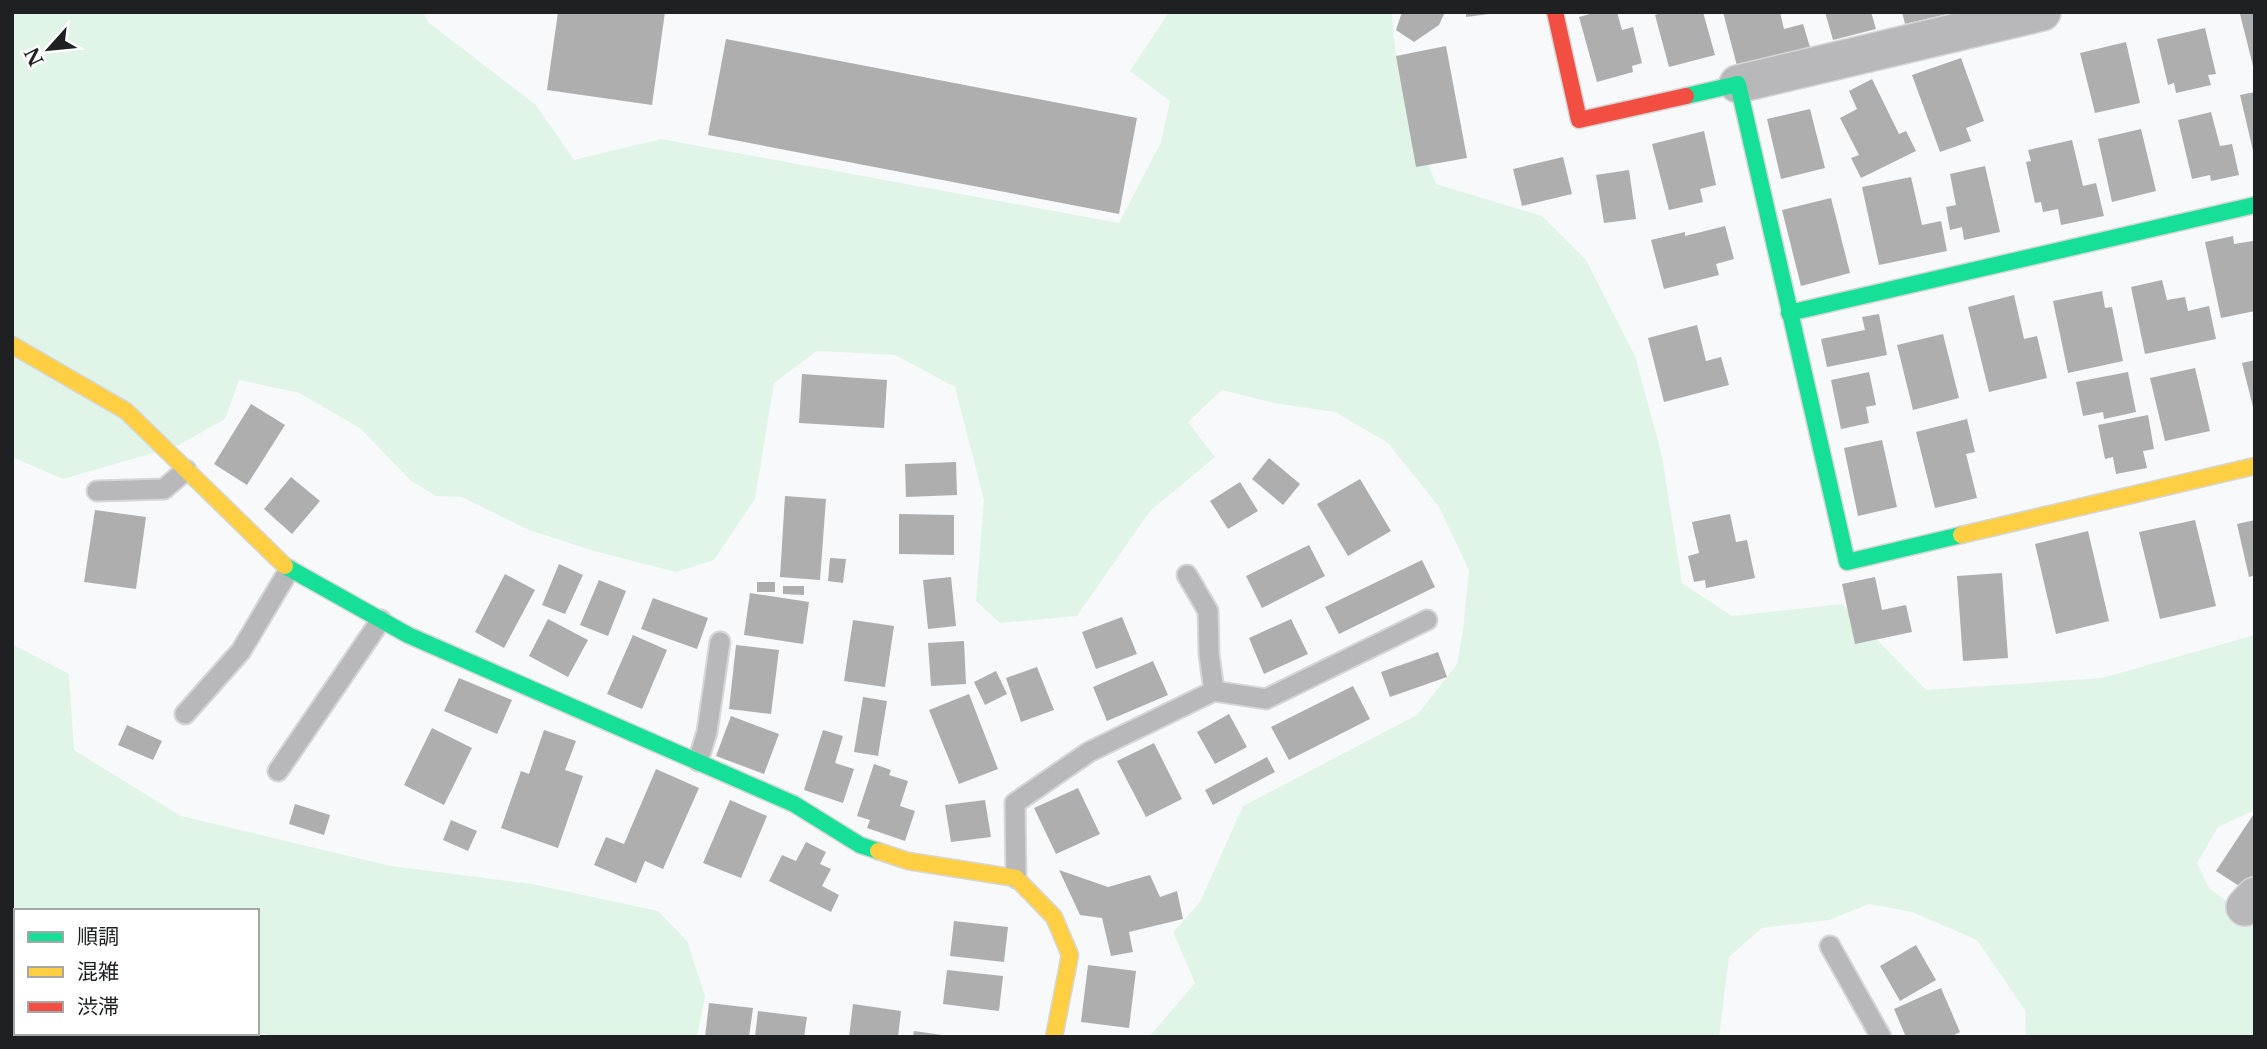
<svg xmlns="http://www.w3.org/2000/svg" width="2267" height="1049" viewBox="0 0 2267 1049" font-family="'Libre Baskerville','Noto Sans JP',serif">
<rect width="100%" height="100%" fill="#f8f9fb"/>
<g fill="#e0f5e8">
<path d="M12,12H423L428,22L536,105L574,160L661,139L1119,223L1161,142L1170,101L1130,71L1169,12H1392C1394,72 1415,129 1436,184L1542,216L1586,260L1635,356L1662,456L1682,583L1732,616L1842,604L1926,690L2102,678L2255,635V810L2218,827L2197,863L2209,888L2255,922V1037H2026L2025,1010L1977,940L1912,912L1869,904L1829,920L1762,928L1729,957L1719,1037H1149L1195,983L1173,932L1200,902L1243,806L1417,715L1457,664L1463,631L1469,570L1439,507L1388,443L1335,412L1274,403L1222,390L1188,422L1215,457L1150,511L1077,616L1000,623L976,601L984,500L955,387L895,355L817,351L774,383L755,499L714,560L676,572L594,551L529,530L462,497L436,496L410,480L361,429L300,393L239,380L225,419L177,446L63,479L12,457Z"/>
<path d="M12,644L69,674L74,750L181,816L391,866L532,884L658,911L687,941L705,996L697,1037H276L257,1032V911H16V1033H140L137,1037H12Z"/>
</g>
<g fill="#aeaeaf">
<path d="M558,12H665L652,105L547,90Z"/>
<path d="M1402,12H1445L1439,25L1414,42L1396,30Z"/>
<path d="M1466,12H1489V14L1466,17Z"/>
<path d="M1597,12H1617L1622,30L1633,27L1642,63L1632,66L1633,72L1597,82L1579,17Z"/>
<path d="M1664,12H1703L1715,55L1669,67L1655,15Z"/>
<path d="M1723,12H1780L1784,29L1803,24L1810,47L1737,66Z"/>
<path d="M1825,12H1871L1876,29L1833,40Z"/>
<path d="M1902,12H1952V13L1905,24Z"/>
<path d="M2248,12H2255L2254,70L2240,14Z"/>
<path d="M2205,28L2216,74L2208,75L2211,85L2176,93L2174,83L2168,85L2157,39Z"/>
<path d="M726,39L1137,118L1119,214L708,135Z"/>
<path d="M2126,42L2140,103L2095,113L2080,53Z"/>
<path d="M1446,46L1467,158L1416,167L1396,56Z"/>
<path d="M1961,58L1984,121L1966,128L1971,141L1940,152L1912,75Z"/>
<path d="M1872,79L1899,134L1906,131L1916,151L1861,178L1851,158L1859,155L1840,118L1857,109L1849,91Z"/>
<path d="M2255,92V155H2254L2240,95Z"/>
<path d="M1810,109L1825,168L1781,179L1767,119Z"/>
<path d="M2211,112L2220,146L2232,144L2239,175L2211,181L2210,175L2192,179L2178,120Z"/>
<path d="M2141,129L2156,191L2112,202L2098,139Z"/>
<path d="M1704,131L1716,185L1700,189L1703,202L1669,210L1652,144Z"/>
<path d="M2072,140L2083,186L2096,183L2104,216L2061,225L2058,209L2043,212L2041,202L2035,203L2026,162L2031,161L2028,150Z"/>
<path d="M1563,157L1572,194L1522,206L1513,169Z"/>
<path d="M1985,166L2000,232L1964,240L1962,227L1950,230L1946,207L1956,205L1950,174Z"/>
<path d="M1629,170L1636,219L1604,223L1596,175Z"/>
<path d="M1911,177L1922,225L1941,221L1947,251L1879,265L1862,187Z"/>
<path d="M1831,198L1850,273L1801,286L1782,210Z"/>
<path d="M1725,226L1734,259L1716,264L1719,275L1664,289L1651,240L1685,232V236Z"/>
<path d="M2233,236L2234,244L2253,241L2255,251V311L2221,318L2205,242Z"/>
<path d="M2162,280L2167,300L2185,297L2188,311L2209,306L2216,339L2145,354L2131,287Z"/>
<path d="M2102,291L2105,308L2112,307L2123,361L2068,373L2053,301Z"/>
<path d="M2014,295L2024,339L2037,336L2047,378L1989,392L1968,307Z"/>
<path d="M1879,314L1887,355L1827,367L1821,339L1865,330L1862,317Z"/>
<path d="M1697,325L1706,361L1721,357L1729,385L1664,402L1648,338Z"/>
<path d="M1943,334L1959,398L1913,410L1897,345Z"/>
<path d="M2255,360V411H2254L2242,363Z"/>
<path d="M2195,368L2210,431L2165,441L2150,378Z"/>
<path d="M1869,372L1876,405L1866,407L1869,423L1841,429L1831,380Z"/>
<path d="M2128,372L2136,412L2104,419L2103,412L2083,416L2076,382Z"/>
<path d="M802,374L887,380L884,428L799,423Z"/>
<path d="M251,404L285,425L247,485L214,464Z"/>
<path d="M2148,415L2154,449L2143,451L2147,468L2116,474L2113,457L2105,459L2098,425Z"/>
<path d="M1967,419L1975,452L1966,454L1977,498L1935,508L1916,432Z"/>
<path d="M1882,440L1897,507L1858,516L1844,448Z"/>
<path d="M1269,458L1300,484L1283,505L1252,479Z"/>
<path d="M956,462L957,495L906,497L905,464Z"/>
<path d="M291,477L320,501L292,534L264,509Z"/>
<path d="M1360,479L1391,531L1348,556L1317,504Z"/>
<path d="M1240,482L1258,511L1228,529L1210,501Z"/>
<path d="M785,496L826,499L820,580L780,577Z"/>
<path d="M95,510L146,517L136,589L84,582Z"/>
<path d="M899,514L954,515V555L899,554Z"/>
<path d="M1730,514L1736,542L1747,540L1755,578L1706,588L1705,580L1694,582L1688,556L1699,553L1692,522Z"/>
<path d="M2195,520L2216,606L2160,619L2139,532Z"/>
<path d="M2255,520V575L2249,577L2237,524Z"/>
<path d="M2088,531L2109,621L2056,634L2035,544Z"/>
<path d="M1309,545L1325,576L1262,608L1246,576Z"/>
<path d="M830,558L846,559L843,583L828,581Z"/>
<path d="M1422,560L1435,587L1339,634L1325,607Z"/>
<path d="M559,564L583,575L565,614L542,605Z"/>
<path d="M2002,573L2008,658L1963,661L1957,576Z"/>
<path d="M505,574L535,590L504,648L475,632Z"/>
<path d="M951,577L956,626L928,629L923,580Z"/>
<path d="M1875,577L1882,610L1906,605L1912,632L1855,644L1842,584Z"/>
<path d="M599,580L626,591L608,636L580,625Z"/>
<rect x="757" y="582" width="18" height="10"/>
<path d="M783,586H804V595L783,594Z"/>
<path d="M750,593L809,602L803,644L744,635Z"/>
<path d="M653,598L708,618L697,649L641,629Z"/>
<path d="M1122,617L1137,654L1096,669L1082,632Z"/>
<path d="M548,619L588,640L568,677L529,656Z"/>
<path d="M1291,619L1308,654L1264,674L1249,638Z"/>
<path d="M853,620L894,626L885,687L844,681Z"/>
<path d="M633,635L667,650L642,709L607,694Z"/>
<path d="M964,641L966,684L931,686L928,643Z"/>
<path d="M736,645L779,650L771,714L729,709Z"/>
<path d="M1438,652L1447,677L1390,697L1381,672Z"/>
<path d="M1153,661L1168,695L1107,721L1093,687Z"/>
<path d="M1037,667L1054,710L1021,722L1006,678Z"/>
<path d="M996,671L1007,694L985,705L974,682Z"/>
<path d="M459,678L512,700L497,734L444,711Z"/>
<path d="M1353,686L1370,719L1289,760L1271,727Z"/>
<path d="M969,694L998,769L959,784L929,710Z"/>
<path d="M863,697L887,701L878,756L854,752Z"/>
<path d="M1229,714L1247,747L1215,764L1197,732Z"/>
<path d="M731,716L779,734L764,774L716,756Z"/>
<path d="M127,725L162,741L153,760L118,745Z"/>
<path d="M432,728L472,748L444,805L404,785Z"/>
<path d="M544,730L576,741L565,770L583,776L558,848L501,828L521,771L529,774Z"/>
<path d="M823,730L843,736L835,763L854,769L843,803L804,790Z"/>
<path d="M1154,743L1182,799L1146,817L1117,761Z"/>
<path d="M1267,757L1275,772L1213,805L1205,790Z"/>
<path d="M874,764L891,770L889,775L908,781L900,806L915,811L905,841L867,828L870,820L857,816Z"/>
<path d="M656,769L699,788L663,869L645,861L636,883L594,865L606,837L624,844Z"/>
<path d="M1078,788L1100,834L1056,854L1034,808Z"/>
<path d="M730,800L767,816L741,878L703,863Z"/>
<path d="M985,800L991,837L951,842L945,805Z"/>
<path d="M295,804L330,815L324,835L289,824Z"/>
<path d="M2255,812V884L2250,893L2216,871Z"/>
<path d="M451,820L477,831L468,851L443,840Z"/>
<path d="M806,842L826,852L820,864L831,869L822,886L839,895L831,912L769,881L782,855L796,861Z"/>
<path d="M1059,870L1108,887L1150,875L1160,897L1177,891L1183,919L1129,932L1133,952L1111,956L1102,918L1080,915Z"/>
<path d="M954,921L1008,927L1004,962L950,956Z"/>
<path d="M1916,945L1936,980L1900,1001L1880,966Z"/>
<path d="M1088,965L1136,971L1129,1028L1081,1022Z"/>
<path d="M947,970L1003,976L999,1011L943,1004Z"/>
<path d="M1941,988L1960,1032L1950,1037H1906L1894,1009Z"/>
<path d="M709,1003L753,1008L749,1037H705Z"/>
<path d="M853,1004L901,1011L898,1037H849Z"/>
<path d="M758,1011L807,1017L804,1037H755Z"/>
<path d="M914,1031L942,1035V1037H913Z"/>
</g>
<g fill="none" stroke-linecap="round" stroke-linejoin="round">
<g stroke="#d6d6d7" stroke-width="23">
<g id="lane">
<path d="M97,491L164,489L186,470"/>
<path d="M1187,575L1208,611L1209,654L1214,691"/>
<path d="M185,714L241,651L289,570"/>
<path d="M698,761L707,732L720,642"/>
<path d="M278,771L381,620"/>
<path d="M1016,878L1015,803L1089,752L1214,691L1266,699L1427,620"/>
<path d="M1830,946L1881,1037"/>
</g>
</g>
<g stroke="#d6d6d7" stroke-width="40">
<g id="street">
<path d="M1738,84L2042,12"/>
<path d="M2245,907L2255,896"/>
</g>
</g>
<g stroke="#d6d6d7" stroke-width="19">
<g id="fast">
<path d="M1686,96L1738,84L1847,562L1961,535"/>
<path d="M1789,313L2255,205"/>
<path d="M285,566L408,635L794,804L860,845L878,851"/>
</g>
</g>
<g stroke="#d6d6d7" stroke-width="19">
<g id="slow">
<path d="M12,345L126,411L285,566"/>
<path d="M1961,535L2255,466"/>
<path d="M878,851L908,861L1016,878L1054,917L1070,955L1054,1037"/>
</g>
</g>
<g stroke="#d6d6d7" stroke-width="19">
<path id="jam" d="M1555,12L1579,120L1686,96"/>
</g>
<use href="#lane" stroke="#b8b8ba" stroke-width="19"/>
<use href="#street" stroke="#b8b8ba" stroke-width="37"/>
<use href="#fast" stroke="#16e098" stroke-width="16"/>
<use href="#slow" stroke="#ffcf43" stroke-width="16"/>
<use href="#jam" stroke="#f24e42" stroke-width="16"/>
</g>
<rect width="2267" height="1049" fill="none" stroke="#1f2021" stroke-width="28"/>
<rect x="14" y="909" width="245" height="126" fill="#ffffff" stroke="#a5a6a6" stroke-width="2"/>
<rect x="28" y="932" width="35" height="10" fill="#16e098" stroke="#a5a6a6" stroke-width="2"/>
<text x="77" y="944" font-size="21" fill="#1f2021">順調</text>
<rect x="28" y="967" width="35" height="10" fill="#ffcf43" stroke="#a5a6a6" stroke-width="2"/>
<text x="77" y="979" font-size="21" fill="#1f2021">混雑</text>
<rect x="28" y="1002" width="35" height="10" fill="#f24e42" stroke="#a5a6a6" stroke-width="2"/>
<text x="77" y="1014" font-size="21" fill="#1f2021">渋滞</text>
<g transform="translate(49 49) rotate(243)" stroke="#ffffff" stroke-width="5" paint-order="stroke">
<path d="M0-5L12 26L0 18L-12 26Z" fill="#1f2021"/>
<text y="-10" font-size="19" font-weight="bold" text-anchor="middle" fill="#1f2021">N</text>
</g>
</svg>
